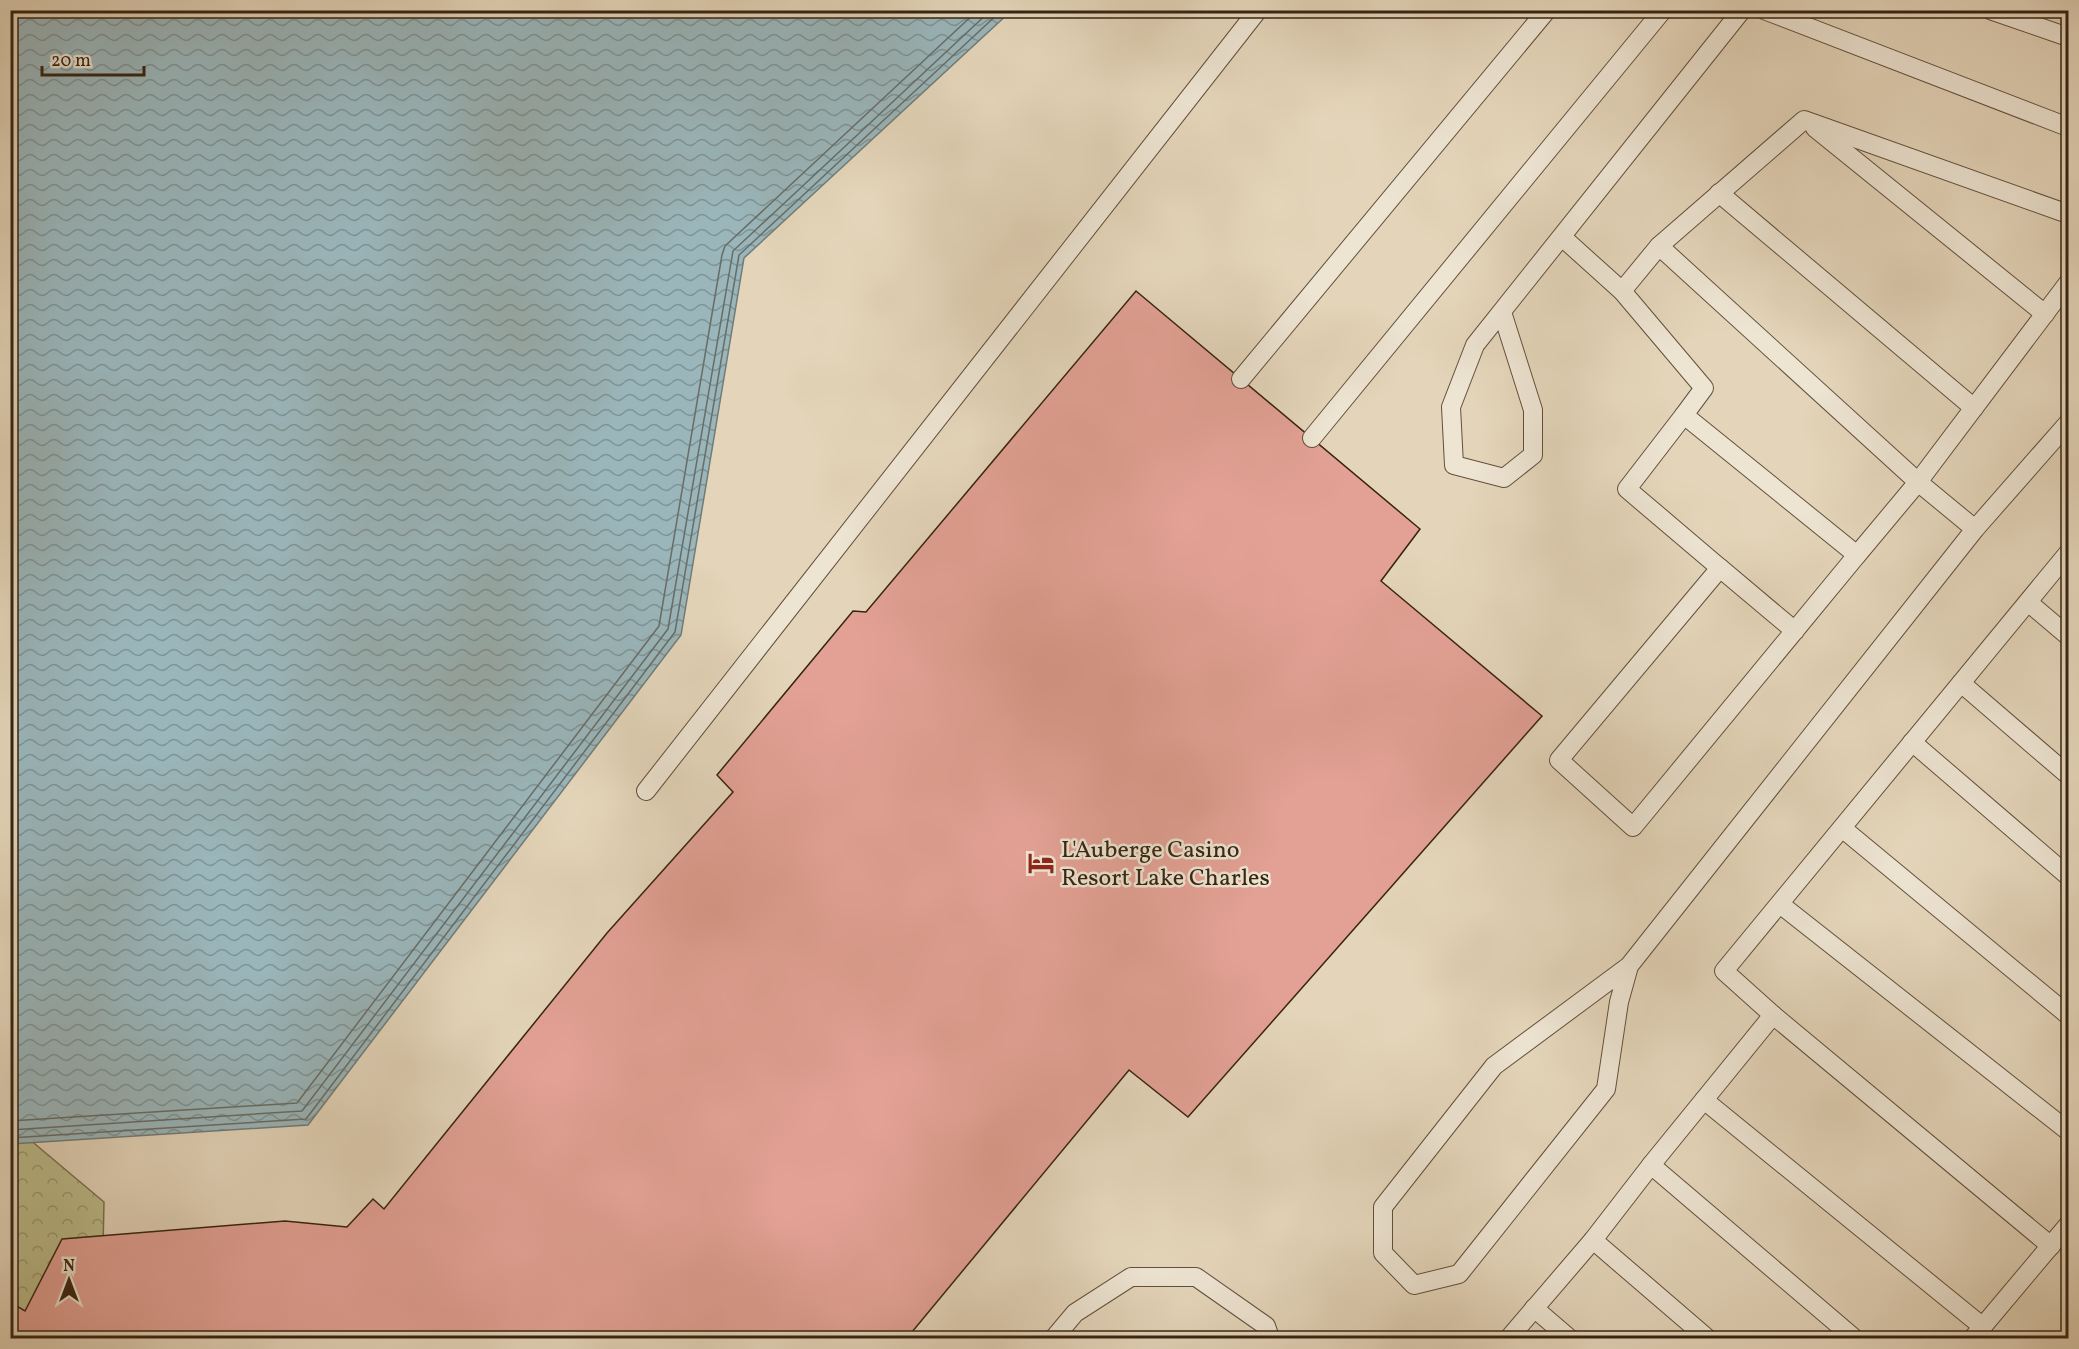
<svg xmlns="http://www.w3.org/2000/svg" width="2079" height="1349" viewBox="0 0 2079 1349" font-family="Vollkorn,serif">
<defs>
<pattern id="forest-crowns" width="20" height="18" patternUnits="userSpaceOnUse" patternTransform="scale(1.5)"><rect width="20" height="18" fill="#bcbb8a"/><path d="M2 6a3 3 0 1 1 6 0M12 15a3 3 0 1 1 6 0" fill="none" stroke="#9a986f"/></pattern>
<pattern id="water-waves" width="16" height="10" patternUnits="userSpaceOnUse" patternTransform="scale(1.5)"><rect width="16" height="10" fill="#9ab6bb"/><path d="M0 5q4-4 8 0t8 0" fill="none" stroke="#7e9497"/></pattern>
</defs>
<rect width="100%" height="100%" fill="#e4d5ba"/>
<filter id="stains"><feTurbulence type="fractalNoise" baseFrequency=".00333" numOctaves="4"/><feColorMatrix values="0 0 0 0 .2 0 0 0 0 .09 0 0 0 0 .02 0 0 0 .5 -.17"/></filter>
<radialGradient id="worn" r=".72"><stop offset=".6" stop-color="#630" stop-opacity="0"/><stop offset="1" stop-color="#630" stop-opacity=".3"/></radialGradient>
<path fill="url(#forest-crowns)" stroke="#79704e" stroke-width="1.5" d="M10,1123L104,1202L101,1338H11Z"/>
<path fill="url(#water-waves)" stroke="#727c77" stroke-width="1.5" d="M11,10L1011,11L744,258L681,635L308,1125L11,1144Z"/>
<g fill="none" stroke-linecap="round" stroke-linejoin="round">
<g stroke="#686d66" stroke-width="1.5">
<path d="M10,1121L297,1103L659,626L722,255L725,246L978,10"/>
<path d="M10,1130L302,1111L668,629L733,251L991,10"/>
<path d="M10,1138L306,1119L675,632L739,255L1002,10"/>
</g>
</g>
<path fill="#e3a195" stroke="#362412" stroke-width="1.5" d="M1136,291L1420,529L1381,581L1542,716L1188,1117L1129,1070L907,1338H10V1302L25,1311L62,1239L285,1221L347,1227L373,1199L384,1209L607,933L733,792L717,775L853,611L866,612Z"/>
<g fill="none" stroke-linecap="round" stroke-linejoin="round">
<g stroke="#62503c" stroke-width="20">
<g id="lane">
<path d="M1764,10L2068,127"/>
<path d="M1990,10L2068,37"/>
<path d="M1815,128L2045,314"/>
<path d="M1719,193L1974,408"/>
<path d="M1562,237L1622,291L1659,246L1918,482L1975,529"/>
<path d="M1659,246L1804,120L2068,214"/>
<path d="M1622,291L1704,388L1684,415L1857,555L1918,482L2068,283"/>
<path d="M1502,312L1533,410V455L1504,478L1454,465L1451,407L1475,345L1742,10"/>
<path d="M1241,379L1547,10"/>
<path d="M1684,415L1627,489L1720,568"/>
<path d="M1312,438L1663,10"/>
<path d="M2028,602L2068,636"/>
<path d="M1795,631L1720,568L1559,760L1633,827L1857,555"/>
<path d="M1961,683L2068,775"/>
<path d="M1912,742L2068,876"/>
<path d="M646,791L1258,10"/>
<path d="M1842,828L2068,1015"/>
<path d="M1780,904L2068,1131"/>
<path d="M1629,966L1619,1002L1606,1089L1459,1274L1414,1285L1383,1253V1207L1494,1066L1629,966L1975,529L2068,423"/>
<path d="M1773,1015L2051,1246"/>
<path d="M1704,1100L1983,1327"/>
<path d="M1651,1165L1854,1338"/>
<path d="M1593,1240L1707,1338"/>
<path d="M1534,1308L1569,1338"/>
<path d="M1054,1338L1075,1313L1131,1277H1196L1266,1326L1270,1338"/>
<path d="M1509,1338L1593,1240L1651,1165L1773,1015L1724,971L2068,553"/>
<path d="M1973,1338L2068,1225"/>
</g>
</g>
<use href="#lane" stroke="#ede4d2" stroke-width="18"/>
</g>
<defs>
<g id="hotel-bare" transform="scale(2.07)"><path d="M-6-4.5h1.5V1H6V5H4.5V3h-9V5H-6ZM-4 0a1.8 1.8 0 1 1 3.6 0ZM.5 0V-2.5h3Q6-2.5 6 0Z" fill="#8f2418" stroke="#ede4d2" stroke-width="2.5" paint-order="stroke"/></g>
</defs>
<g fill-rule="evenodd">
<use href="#hotel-bare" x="1041" y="863"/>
</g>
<g text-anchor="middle" stroke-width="5" stroke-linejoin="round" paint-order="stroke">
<g font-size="24" fill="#362412" stroke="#ede4d2" text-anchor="start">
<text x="1061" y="857">L'Auberge Casino<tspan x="1061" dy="28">Resort Lake Charles</tspan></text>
</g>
</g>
<rect width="2079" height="1349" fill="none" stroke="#e4d5ba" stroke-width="36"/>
<rect x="12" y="12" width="2055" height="1325" fill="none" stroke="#362412" stroke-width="3"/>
<rect x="18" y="18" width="2043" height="1313" fill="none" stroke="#362412" stroke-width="1.5"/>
<g transform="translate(69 1280)" stroke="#ede4d2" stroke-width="4.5" paint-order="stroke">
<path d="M0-4.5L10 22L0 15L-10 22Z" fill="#362412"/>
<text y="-9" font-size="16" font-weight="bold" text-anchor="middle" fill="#362412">N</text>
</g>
<path d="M42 66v9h102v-9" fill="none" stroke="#362412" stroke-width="3"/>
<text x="51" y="66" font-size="18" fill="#362412" stroke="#ede4d2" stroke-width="4.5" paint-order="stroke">20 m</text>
<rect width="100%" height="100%" filter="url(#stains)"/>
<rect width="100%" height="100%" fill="url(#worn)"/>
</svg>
